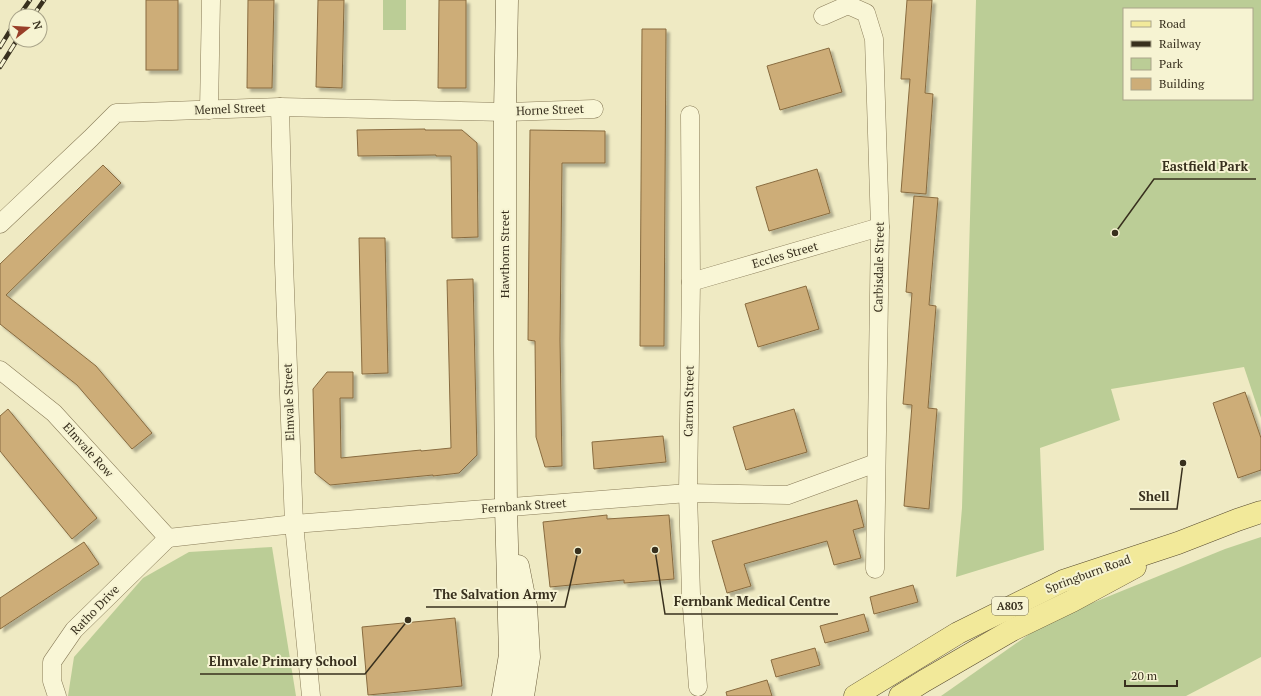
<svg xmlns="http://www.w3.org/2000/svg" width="1261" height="696" viewBox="0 0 1261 696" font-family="'PT Serif',serif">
<defs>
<filter id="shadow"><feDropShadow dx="3.5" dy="3.5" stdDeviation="1" flood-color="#0004"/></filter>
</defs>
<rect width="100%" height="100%" fill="#efeac3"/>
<g fill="#bbcd96" fill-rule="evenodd">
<rect x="383" y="0" width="23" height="30"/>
<path d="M976,0H1261V418L1244,367L1111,389L1120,420L1040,448L1044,550L956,577L962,508ZM1124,9H1252V99H1124Z"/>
<path d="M1261,537V657L1186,696H941L1048,621L1225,549Z"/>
<path d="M272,547L296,696H68L74,657L143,578L189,552Z"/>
</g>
<g fill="#cdad78" stroke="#886b3f" filter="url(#shadow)">
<rect x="146" y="0" width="32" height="70"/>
<path d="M248,0H274L272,88H247Z"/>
<path d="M318,0H344L342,88L316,87Z"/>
<path d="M439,0H466V88H438Z"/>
<path d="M907,0H932L925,93L933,94L926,194L901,192L910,79H901Z"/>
<path d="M642,29H666L664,346H640Z"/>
<path d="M829,48L842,92L780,110L767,66Z"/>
<path d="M425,129V130H462L477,143L478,237L452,238L451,156H436V155L358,156L357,130Z"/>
<path d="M530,130L605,131V163H562L560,340L562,466L545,467L536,437L535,341L528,340Z"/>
<path d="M103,165L121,183L6,295L96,366L152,433L132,449L77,385L0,324V264Z"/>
<path d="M817,169L830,213L769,231L756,187Z"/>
<path d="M914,196L938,198L929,305L936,306L928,408L937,409L929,509L904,506L912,405L903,404L912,293L906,292Z"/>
<path d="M359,238H385L388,373L362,374Z"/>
<path d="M473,279L477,455L459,473L433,476V475L330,485L315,473L313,389L327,372H353V398H340L341,458L421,450V451L451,448L447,280Z"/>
<path d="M806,286L819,329L758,347L745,304Z"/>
<path d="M1245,392L1261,438V470L1238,478L1213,403Z"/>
<path d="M8,409L97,518L72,539L0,451V416Z"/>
<path d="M794,409L807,452L746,470L733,427Z"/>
<path d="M663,436L666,462L594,469L592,442Z"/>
<path d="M857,500L864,527L853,530L861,558L834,565L827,541L744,564L751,586L727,593L712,541Z"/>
<path d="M607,515V519L669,515L674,579L624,583V580L550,587L543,522Z"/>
<path d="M84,542L99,564L0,629V598Z"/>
<path d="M913,585L918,602L874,614L870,597Z"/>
<path d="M864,614L869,631L825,643L820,626Z"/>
<path d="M455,618L462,686L368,695L362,627Z"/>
<path d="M815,648L820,665L776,677L771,660Z"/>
<path d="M767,680L772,696H727L726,692Z"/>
</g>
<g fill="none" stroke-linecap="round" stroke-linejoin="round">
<g stroke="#897c59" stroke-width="19">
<g id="street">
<path d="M823,16L848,5L866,13L874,39L880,227L875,569"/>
<path d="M280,107L284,264L294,524L311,696"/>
<path d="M209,110L211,0"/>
<path d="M690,115L691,282L688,493L691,594L698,687"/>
<path d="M0,224L91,138L116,113L280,107L505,112L594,109"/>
<path d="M691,282L880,227"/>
<path d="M0,370L54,413L168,538"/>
<path d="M168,538L294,524L688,493L788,495L876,463"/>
<path d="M57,696L52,681V662L74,630L168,538"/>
</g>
</g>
<g stroke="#6b5d3c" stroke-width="23">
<g id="secondary">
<path d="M518,566L526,606L529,657L523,696"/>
<path d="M503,696L510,655L506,508L505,350V112L507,0"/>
</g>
</g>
<g stroke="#56492e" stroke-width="23">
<g id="primary">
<path d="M855,696L958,633L1063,581L1178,543L1237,520L1261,512"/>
<path d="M900,696L924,681L1012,630L1072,601L1135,567"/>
</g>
</g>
<use href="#street" stroke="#f9f6d6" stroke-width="18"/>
<use href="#secondary" stroke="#f9f6d6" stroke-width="22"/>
<use href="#primary" stroke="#f2e99a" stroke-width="22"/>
<g stroke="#38301e" stroke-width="4.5">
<g id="rail">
<path d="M19,16L30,0"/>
<path d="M33,16L44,0"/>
<path d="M0,47L16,21"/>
<path d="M0,67L17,40"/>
</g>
</g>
<use href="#rail" stroke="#f6f3d2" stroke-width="3" stroke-dasharray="9" stroke-linecap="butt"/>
</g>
<g text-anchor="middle" stroke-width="4" stroke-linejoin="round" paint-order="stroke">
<rect fill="#f6f3d2" stroke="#716a54" stroke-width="1" x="992" y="597" width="36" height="18" rx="3"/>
<g font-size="11" font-weight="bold" fill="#38301e">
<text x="1010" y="610">A803</text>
</g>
<g font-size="12" fill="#38301e" stroke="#f6f3d2">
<text transform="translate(230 109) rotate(-2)" y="4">Memel Street</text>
<text transform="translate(550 110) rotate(-2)" y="4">Horne Street</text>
<text transform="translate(505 254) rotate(-90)" y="4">Hawthorn Street</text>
<text transform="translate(785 255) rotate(-16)" y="4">Eccles Street</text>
<text transform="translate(879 267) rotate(-89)" y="4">Carbisdale Street</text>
<text transform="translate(689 401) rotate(-89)" y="4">Carron Street</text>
<text transform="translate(289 402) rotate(-92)" y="4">Elmvale Street</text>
<text transform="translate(88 450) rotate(48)" y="4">Elmvale Row</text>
<text transform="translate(524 506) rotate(-4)" y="4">Fernbank Street</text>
<text transform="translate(1088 574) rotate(-20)" y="4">Springburn Road</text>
<text transform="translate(95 610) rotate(-46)" y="4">Ratho Drive</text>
</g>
</g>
<path fill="none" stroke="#38301e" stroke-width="1.5" d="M1115 233L1154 179H1256M1183 463L1177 509H1130M578 551L565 607H426M655 550L665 614H838M408 620L365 674H200"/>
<g fill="#38301e" stroke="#f6f3d2" stroke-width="1.5">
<circle cx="1115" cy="233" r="4"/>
<circle cx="1183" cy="463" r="4"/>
<circle cx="578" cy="551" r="4"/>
<circle cx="655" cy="550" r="4"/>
<circle cx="408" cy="620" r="4"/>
</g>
<g font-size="13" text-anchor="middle" font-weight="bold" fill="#38301e" stroke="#f6f3d2" stroke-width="4" stroke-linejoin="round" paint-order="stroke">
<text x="1205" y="171">Eastfield Park</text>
<text x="1154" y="501">Shell</text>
<text x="495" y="599">The Salvation Army</text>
<text x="752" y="606">Fernbank Medical Centre</text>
<text x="283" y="666">Elmvale Primary School</text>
</g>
<rect x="1123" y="8" width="130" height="92" fill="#f6f3d2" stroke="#aaa58a"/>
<rect x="1131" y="21" width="20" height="6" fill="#f2e99a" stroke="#aaa58a"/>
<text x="1159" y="28" font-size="12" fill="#38301e">Road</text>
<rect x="1131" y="41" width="20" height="6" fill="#38301e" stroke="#aaa58a"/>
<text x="1159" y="48" font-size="12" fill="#38301e">Railway</text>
<rect x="1131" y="58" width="20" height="12" fill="#bbcd96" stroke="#aaa58a"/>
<text x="1159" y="68" font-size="12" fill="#38301e">Park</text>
<rect x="1131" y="78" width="20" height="12" fill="#cdad78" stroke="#aaa58a"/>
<text x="1159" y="88" font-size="12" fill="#38301e">Building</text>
<g transform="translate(28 28) rotate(73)"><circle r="19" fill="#f6f3d2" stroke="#aaa58a"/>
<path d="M0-3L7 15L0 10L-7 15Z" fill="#993f29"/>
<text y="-6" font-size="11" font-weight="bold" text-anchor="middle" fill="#38301e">N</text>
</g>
<path d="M1125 680v6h52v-6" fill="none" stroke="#38301e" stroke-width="2"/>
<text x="1131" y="680" font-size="12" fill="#38301e" stroke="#f6f3d2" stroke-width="3" paint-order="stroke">20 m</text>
</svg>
